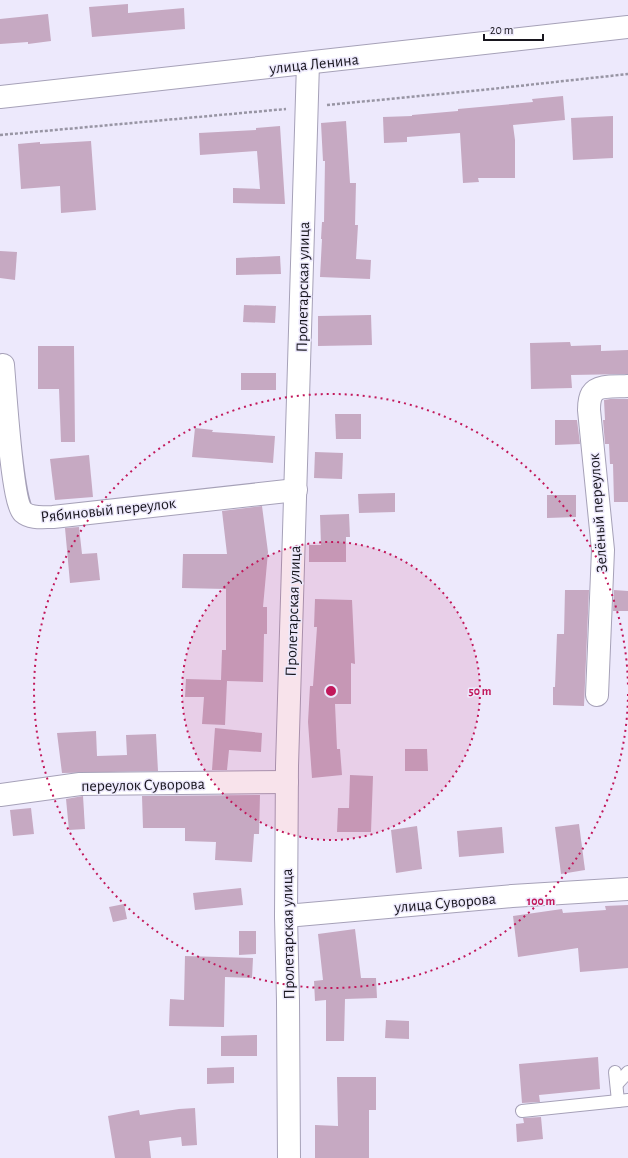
<svg xmlns="http://www.w3.org/2000/svg" width="628" height="1158" viewBox="0 0 628 1158" font-family="'Alegreya Sans',sans-serif">
<rect width="100%" height="100%" fill="#ede9fc"/>
<g fill="#c6a9c2">
<path d="M128,4V13L184,8L185,29L92,37L89,7Z"/>
<path d="M48,14L51,41L28,44V42L0,44V19Z"/>
<path d="M563,96L565,120L513,125L515,140V178H478L479,182L463,183L460,133L407,137V142L384,143L383,117L412,116V115L458,111V109L533,102L532,99Z"/>
<path d="M613,116V158L573,160L571,118Z"/>
<path d="M346,121L350,183H356L355,225H358L356,259L371,260L370,279L320,277L322,239H321L322,222H324L325,161H323L321,123Z"/>
<path d="M280,126L285,204L233,203V188L260,189L257,151L200,155L199,133L256,130V128Z"/>
<path d="M91,141L96,210L61,213L60,186L21,189L18,144L40,142V144Z"/>
<path d="M0,251L17,252L15,280L0,278Z"/>
<path d="M280,256L281,274L236,275V258Z"/>
<path d="M244,305L276,306L275,323L243,322Z"/>
<path d="M371,315L372,345L318,346V316Z"/>
<path d="M570,342L571,346L601,345V351L628,350V374L571,375L572,388L531,389L530,343Z"/>
<path d="M38,346H74L75,442H61L59,389H38Z"/>
<rect x="241" y="373" width="35" height="17"/>
<path d="M610,399H628V502H614L613,464H610L609,444H605L603,420H605L604,400Z"/>
<path d="M335,414H361V439H336Z"/>
<path d="M555,420H577L580,444L555,445Z"/>
<path d="M195,428L213,430L212,432L275,436L273,463L192,457Z"/>
<path d="M315,452L343,453L342,479L314,478Z"/>
<path d="M89,455L93,497L55,500L50,459Z"/>
<path d="M395,493V512L359,513L358,494Z"/>
<path d="M547,495H576V517L547,518Z"/>
<path d="M262,506L268,552L263,607H267V634H264L263,682L227,681L225,725L202,724L204,697H185L186,679L221,680L222,650H226V589L182,588L183,554H227L222,511Z"/>
<path d="M349,514L350,537H346V562H309V545H321L320,515Z"/>
<path d="M79,527L82,554L97,553L100,580L70,583L65,528Z"/>
<path d="M565,590H589L584,706L553,705V687H555L557,634H564Z"/>
<path d="M614,590L628,591V611H613Z"/>
<path d="M315,599L352,600L355,664L351,663V704H335L337,749H340L342,775L312,778L308,722L310,686H313L317,627H314Z"/>
<path d="M215,728L262,733L261,752L229,750L227,770H212Z"/>
<path d="M96,731L97,756L127,755L126,735L156,734L158,771L62,773L57,733Z"/>
<path d="M405,749H427L428,771H405Z"/>
<path d="M350,775L373,776L371,832H337L338,808H349Z"/>
<path d="M260,795L259,834H254L252,862L215,860L216,842L185,841V828H143L142,796Z"/>
<path d="M83,796L85,829L69,830L66,799Z"/>
<path d="M31,808L34,834L13,836L10,810Z"/>
<path d="M579,824L585,870L561,874L555,827Z"/>
<path d="M417,826L422,869L396,873L391,830Z"/>
<path d="M502,827L504,853L459,857L457,831Z"/>
<path d="M241,888L243,905L195,910L193,893Z"/>
<path d="M124,904L127,919L113,922L109,907Z"/>
<path d="M628,905V968L580,972L578,948L518,957L513,916L562,909L563,913L606,910L605,906Z"/>
<path d="M355,929L361,978H376L377,998L345,999L344,1041H326V1000L315,1001L314,981L323,980L318,934Z"/>
<path d="M239,931H256V954L239,955Z"/>
<path d="M185,956L253,958L252,978L225,977L224,1027L169,1026L170,999L184,1000Z"/>
<path d="M386,1020L409,1021V1039L385,1038Z"/>
<path d="M257,1035V1056H221V1036Z"/>
<path d="M598,1057L600,1089L539,1095L540,1102L522,1103L519,1064Z"/>
<path d="M234,1067V1083L207,1084V1068Z"/>
<path d="M337,1077H376V1110H369V1158H315V1125L338,1126Z"/>
<path d="M195,1108L197,1145L182,1146L181,1137L149,1141L151,1158H115L108,1116L139,1110L140,1115L179,1109Z"/>
<path d="M541,1117L543,1139L517,1142L516,1124L524,1123L523,1118Z"/>
</g>
<g fill="none" stroke-linecap="round" stroke-linejoin="round">
<g stroke="#a6a1b8" stroke-width="14">
<g id="lane">
<path d="M615,1072L618,1101"/>
<path d="M617,1084L628,1072"/>
<path d="M522,1111L628,1100"/>
</g>
</g>
<g stroke="#a6a1b8" stroke-width="24">
<g id="street">
<path d="M3,365C5,387 12,502 23,512C31,519 43,517 53,517L296,490"/>
<path d="M597,695L603,550L589,410C589,405 589,399 592,394C598,384 618,387 628,386"/>
<path d="M0,795L80,784L287,782"/>
<path d="M286,916L512,896L628,889"/>
<path d="M289,1158L288,1001L286,916L287,766L308,63"/>
</g>
</g>
<g stroke="#a6a1b8" stroke-width="24">
<path id="secondary" d="M0,97L628,27"/>
</g>
<g stroke="#9895a4" stroke-width="2.5" stroke-dasharray="3 2" stroke-linecap="butt">
<path d="M327,105L482,90L628,74"/>
<path d="M0,135L286,109"/>
</g>
<use href="#lane" stroke="#fff" stroke-width="12"/>
<use href="#street" stroke="#fff" stroke-width="22"/>
<use href="#secondary" stroke="#fff" stroke-width="22"/>
</g>
<circle cx="331" cy="691" r="149" fill="#c2185b" fill-opacity=".12"/>
<g fill="none" stroke="#c2185b" stroke-width="2" stroke-dasharray="2 4">
<circle cx="331" cy="691" r="149"/>
<path d="M628 694A297 297 0 1 1 628 688"/>
</g>
<g text-anchor="middle" stroke-width="3" stroke-linejoin="round" paint-order="stroke">
<g font-size="16" fill="#18161e" stroke="#ede9fc">
<text transform="translate(314 63) rotate(-6)" y="6">улица Ленина</text>
<text transform="translate(302 287) rotate(-89)" y="6">Пролетарская улица</text>
<text transform="translate(108 509) rotate(-6)" y="6">Рябиновый переулок</text>
<text transform="translate(597 513) rotate(-94)" y="6">Зелёный переулок</text>
<text transform="translate(292 611) rotate(-88)" y="6">Пролетарская улица</text>
<text transform="translate(143 784) rotate(-1)" y="6">переулок Суворова</text>
<text transform="translate(445 902) rotate(-5)" y="6">улица Суворова</text>
<text transform="translate(287 934) rotate(-91)" y="6">Пролетарская улица</text>
</g>
</g>
<circle cx="331" cy="691" r="6" fill="#c2185b" stroke="#ede9fc" stroke-width="2"/>
<g font-size="12" text-anchor="middle" font-weight="bold" fill="#c2185b" stroke="#ede9fc" stroke-width="3" stroke-linejoin="round" paint-order="stroke">
<text x="480" y="695">50 m</text>
<text x="541" y="905">100 m</text>
</g>
<path d="M484 34v6h59v-6" fill="none" stroke="#18161e" stroke-width="2"/>
<text x="490" y="34" font-size="12" fill="#18161e" stroke="#ede9fc" stroke-width="3" paint-order="stroke">20 m</text>
</svg>
